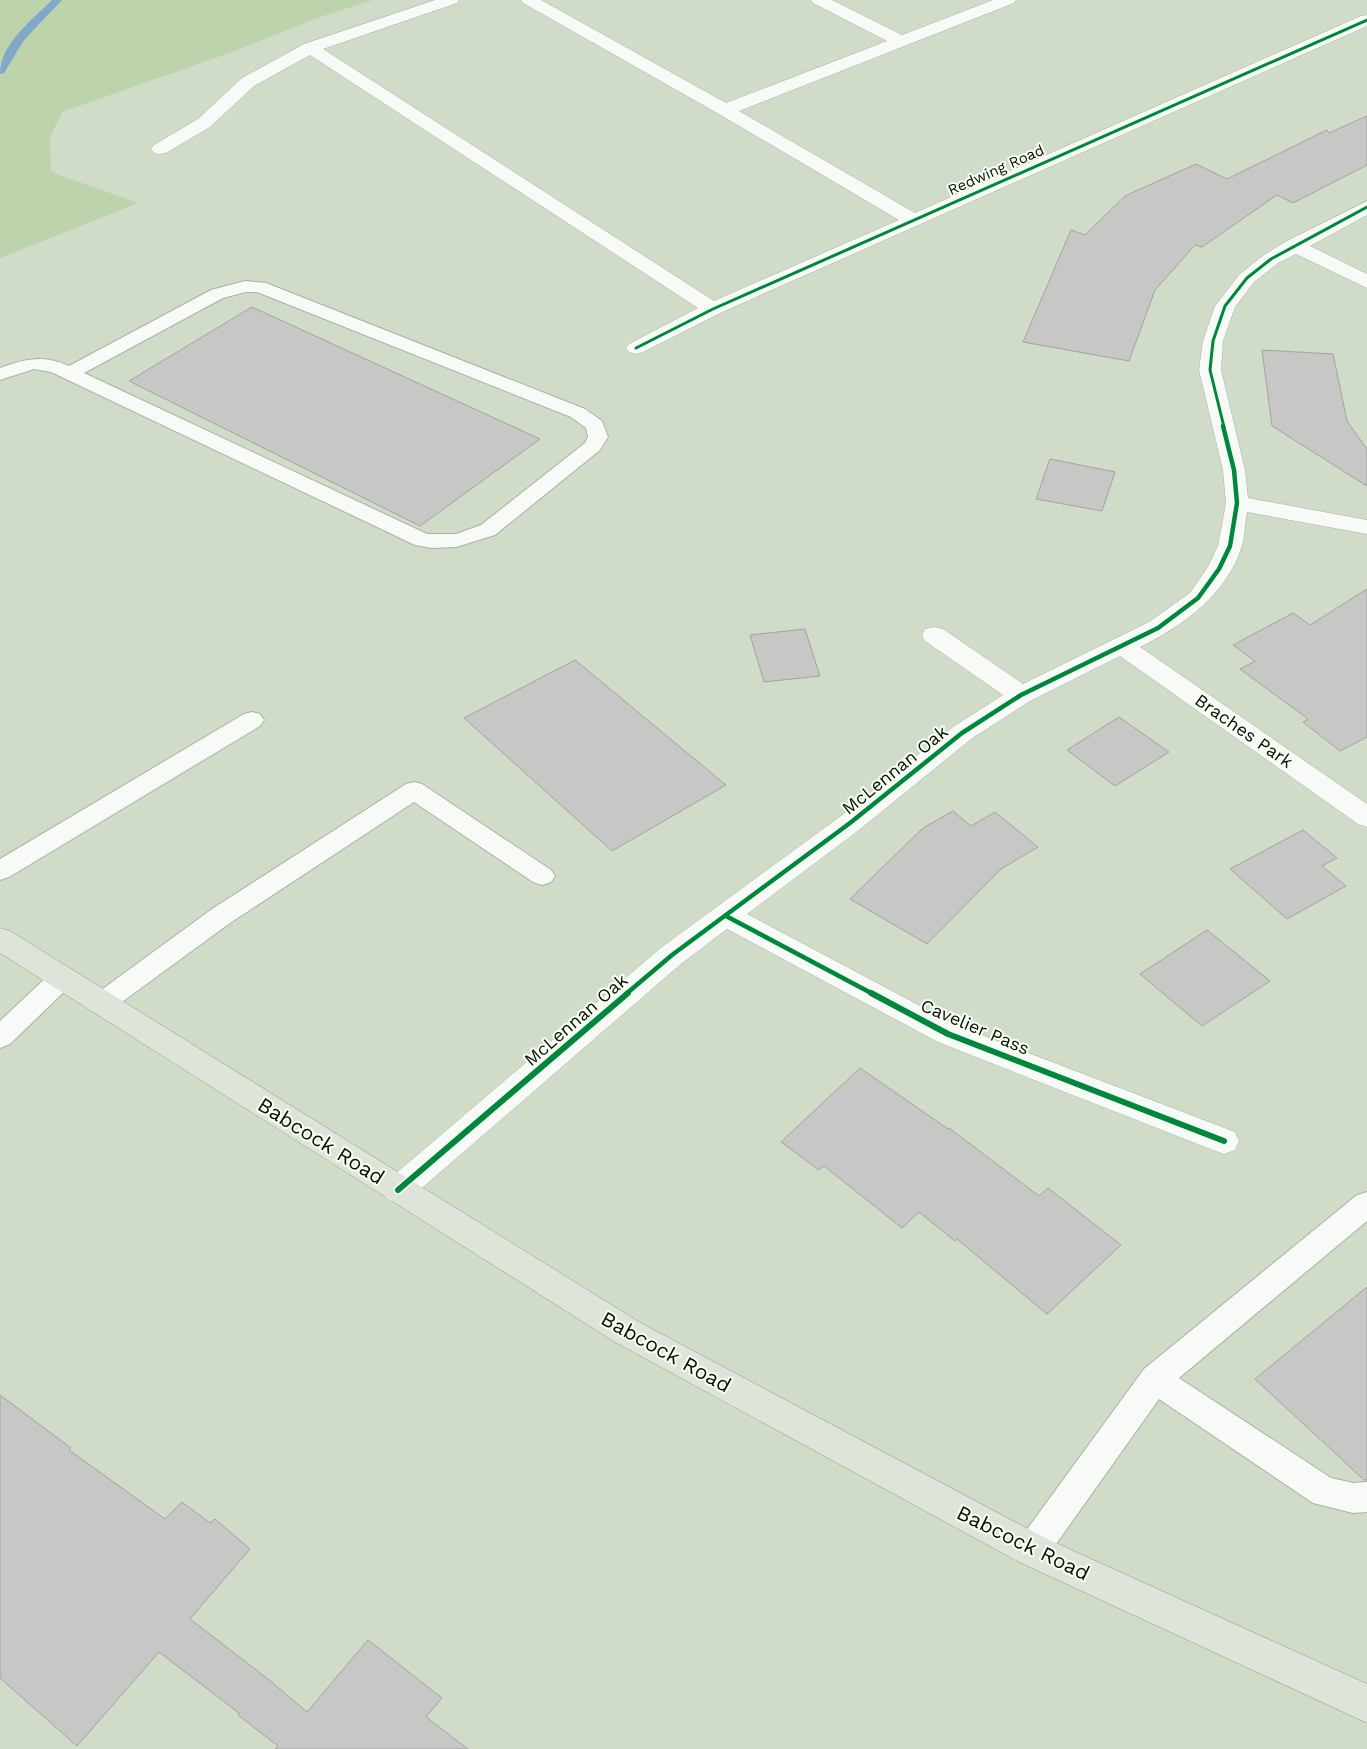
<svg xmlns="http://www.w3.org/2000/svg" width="1367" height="1749" viewBox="0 0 1367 1749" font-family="'Work Sans',sans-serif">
<rect width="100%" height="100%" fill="#d0dcc8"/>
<path fill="#bcd3ac" d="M0,0H373L323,16L232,52L62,112L50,138L51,172L138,203L0,258Z"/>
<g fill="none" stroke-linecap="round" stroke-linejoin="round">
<path fill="#81a7c9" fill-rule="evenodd" d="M52,0H62L24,40L4,73L0,74C0,44 32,20 52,0Z"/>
</g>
<g fill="#c7c8c5" stroke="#a1a3a0">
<path d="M1367,116V165L1293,203L1277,195L1202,247L1195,245L1155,290L1129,361L1023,342L1071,230L1085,235L1125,196L1196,164L1227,179L1327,130L1329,133Z"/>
<path d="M252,307L540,439L420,526L129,381Z"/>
<path d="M1262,350L1333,354L1347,421L1367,449V486L1272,426Z"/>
<path d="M1050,459L1115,472L1102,511L1036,499Z"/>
<path d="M1367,589V737L1340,751L1303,722L1308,719L1240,669L1255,661L1233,645L1293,613L1310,625Z"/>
<path d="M805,629L820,676L764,682L750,635Z"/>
<path d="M575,660L726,785L612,851L464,718Z"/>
<path d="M1119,717L1169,752L1115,786L1067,750Z"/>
<path d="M953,811L971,826L995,812L1038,847L1001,869L927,944L850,899L923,828Z"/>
<path d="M1303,830L1337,858L1322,866L1346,886L1287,919L1230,869Z"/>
<path d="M1207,930L1270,981L1202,1026L1140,974Z"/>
<path d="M860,1068L948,1129L949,1128L1039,1196L1048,1188L1121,1245L1047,1314L957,1239L955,1241L919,1212L902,1228L824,1166L819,1170L781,1142Z"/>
<path d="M1367,1287V1480H1364L1255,1379Z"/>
<path d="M0,1395L71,1448L69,1450L165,1519L182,1502L210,1523L215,1519L250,1549L190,1619L268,1679L307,1712L368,1640L442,1698L426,1717L468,1749H275L278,1746L238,1715L239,1713L159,1652L77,1746L0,1678Z"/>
</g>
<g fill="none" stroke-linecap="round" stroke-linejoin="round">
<g stroke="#a9b2a3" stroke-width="2">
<g id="lane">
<path d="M245,281L266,283L585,409L602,421L608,437L600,450L495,535L456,547L431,548L415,545L51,372L34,369L0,380V368C24,359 44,354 69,366L211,290ZM246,292H257L571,417L586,428L588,437L585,443L481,525L456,534H427L84,373L223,298Z"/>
<path d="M252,712L260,714L264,720L260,726L9,877L0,880V859L244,714Z"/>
<path d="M414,782L422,784L551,870L555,876L551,882L542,885L533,882L414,802L230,923L111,1010L102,1013L93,1010L89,1003L93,996L212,909L406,784Z"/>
<path d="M62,968L71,971L75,978L71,985L10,1044L0,1048V1021L53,971Z"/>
<path d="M1367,1192V1221L1179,1378L1331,1478L1353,1483L1367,1482V1512L1353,1513L1313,1503L1159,1399L1044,1561L1032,1566L1020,1561L1016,1550L1020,1539L1144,1369L1357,1195Z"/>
</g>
</g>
<g stroke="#a9b2a3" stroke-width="1">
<g id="street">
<path d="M435,0H459L457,3L323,49L714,301L899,220L719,114L523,3L521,0H541L726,103L887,41L813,3L811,0H832L902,35L993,0H1016L1014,3L739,111L915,213L1361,16L1367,15V26L720,313L643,352L636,354L629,352L626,348L629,344L698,308L310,55L254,86L210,127L166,153L160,154L154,153L151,149L154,145L198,119L242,78L304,44Z"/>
<path d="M1367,201V215L1310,246L1367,274V288L1296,254L1278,263L1254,282L1235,307L1223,341L1221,370L1245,470L1248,498L1367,520V534L1247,512C1245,523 1245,535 1242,546C1227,594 1183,626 1140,647L1367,804V827L1358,824L1120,656L1030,701L971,739L859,830L747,914L958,1026L1235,1132L1239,1141L1235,1150L1224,1154L1213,1150L938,1042L727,929L682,963L409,1199L398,1203L387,1199L382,1190L387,1181L662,947L841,816L953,727L1003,695L925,641L922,635L925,629L934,627L943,629L1023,684L1149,622L1190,593L1208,567L1218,546L1226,503L1223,470L1199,370L1203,341L1215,306L1240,274L1264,255L1287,241Z"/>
</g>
</g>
<g stroke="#8e9b85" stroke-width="1">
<path id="primary" d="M0,928L10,931L639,1322L1045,1538L1367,1684V1723L1019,1562L615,1342L0,953Z"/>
</g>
<use href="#lane" fill="#f8faf7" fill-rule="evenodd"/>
<use href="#street" fill="#f8faf7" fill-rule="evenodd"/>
<use href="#primary" fill="#dee4da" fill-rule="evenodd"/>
<g stroke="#f8fff4" stroke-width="5">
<g id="cycleway-far2">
<path d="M636,348L713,309L1367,20"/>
<path d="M1224,427L1210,370L1213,341L1225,306L1247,278L1271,259L1367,207"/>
</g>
</g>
<g stroke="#f8fff4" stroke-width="8">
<g id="cycleway-far1">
<path d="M726,916L873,994"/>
<path d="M626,994L672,955L850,823L962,733L1021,695L1158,628L1198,598L1219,569L1230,546L1237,503L1234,470L1223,426"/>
</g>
</g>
<g stroke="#f8fff4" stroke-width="9">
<g id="cycleway">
<path d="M871,993L948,1034L1224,1141"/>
<path d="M398,1190L628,993"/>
</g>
</g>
<use href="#cycleway-far2" stroke="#00873e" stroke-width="3"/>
<use href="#cycleway-far1" stroke="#00873e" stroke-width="4.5"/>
<use href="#cycleway" stroke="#00873e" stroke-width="6"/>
</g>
<g text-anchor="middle" stroke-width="4" stroke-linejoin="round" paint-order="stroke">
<g font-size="15" fill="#091005" stroke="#f8fff4">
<text transform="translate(996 170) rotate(-24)" y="5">Redwing Road</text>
</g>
<g font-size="18" fill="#091005" stroke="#f8fff4">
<text transform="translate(1244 731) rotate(35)" y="6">Braches Park</text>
<text transform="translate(895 770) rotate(-39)" y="6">McLennan Oak</text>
<text transform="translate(576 1020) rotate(-41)" y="6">McLennan Oak</text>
<text transform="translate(975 1027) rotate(23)" y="6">Cavelier Pass</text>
</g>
<g font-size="21" fill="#091005" stroke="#f8fff4">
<text transform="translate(321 1141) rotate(32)" y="7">Babcock Road</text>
<text transform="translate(666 1352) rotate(29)" y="7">Babcock Road</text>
<text transform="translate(1023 1543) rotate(26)" y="7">Babcock Road</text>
</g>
</g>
</svg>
